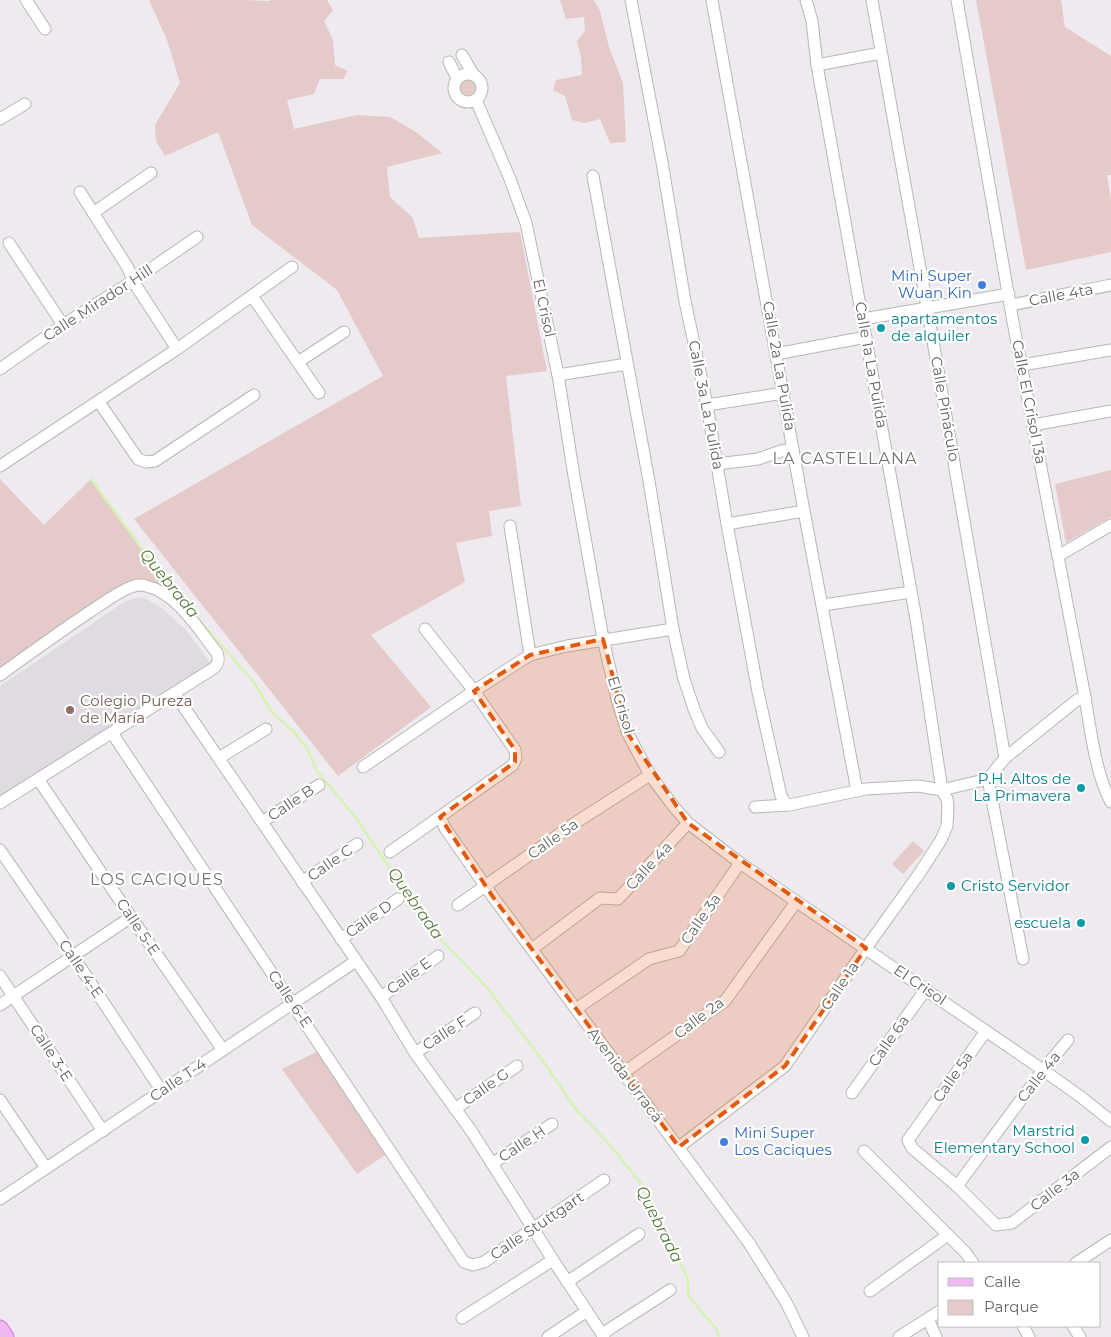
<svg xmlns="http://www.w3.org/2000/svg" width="1111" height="1337" viewBox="0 0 1111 1337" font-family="Montserrat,sans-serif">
<rect width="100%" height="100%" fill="#efe9f0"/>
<path fill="#e1dae2" d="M139,597L147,599L163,609L186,630L212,665L0,796V686L124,602Z"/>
<g fill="#e4cbc9">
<path d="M149,0H244L269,1L271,0H327L333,10L324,21L333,40L335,65L348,71L343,79H320L314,94L287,100L294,129L357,115L390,117L416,132L442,153L387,167L390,197L413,218L419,238L520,232L547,371L506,376L521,506L489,511L492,536L456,543L465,582L371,635L431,707L338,776L134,519L383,376L337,290L252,225L218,132L165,156L156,141L155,125L180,83L167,40Z"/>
<path d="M560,0H594L600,11L609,47L623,83L626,142L610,143L600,119L585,123L572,120L565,96L553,90L556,80L582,75L581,57L577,41L585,31L584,17L566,19Z"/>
<path d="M976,0H1061L1065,27L1111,56V175H1107L1111,200V252L1026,270Z"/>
<circle cx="468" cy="88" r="9"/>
<path d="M1111,470V517L1066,543L1055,484Z"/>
<path d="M0,479L44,525L91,479L170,587L165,593L140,585L0,675Z"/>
<path d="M913,841L924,851L903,874L892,864Z"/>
<path d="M318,1051L388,1153L357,1174L282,1069Z"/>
</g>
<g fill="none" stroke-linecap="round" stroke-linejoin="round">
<g stroke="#d5f4b4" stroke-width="2.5">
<path d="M91,479L170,587L183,602"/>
<path d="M200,621L253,681L272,712L293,731L307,748L317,771L357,819L384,860L415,899L444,943L484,984L540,1057L577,1111L611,1146L646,1190L688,1279V1295L717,1330L719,1337"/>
</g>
<g stroke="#b5b9b3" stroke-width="13">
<g id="minor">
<path d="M26,0L45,29"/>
<path d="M631,0L662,162L685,301L707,405L727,524L758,692L781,796L784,801L789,805"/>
<path d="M712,0L804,511L857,791"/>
<path d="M872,0L929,318L1005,758"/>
<path d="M957,0L1013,322L1085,697C1090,727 1096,776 1111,802"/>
<path d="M462,55L473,74"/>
<path d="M449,62L457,78"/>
<path d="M817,65L881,53"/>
<circle cx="468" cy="88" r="14"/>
<path d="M476,100L510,179L526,223L558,375L574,476L603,639L618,703L628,734L650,775L674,807L688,823L740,863L1043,1070L1081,1097L1111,1121"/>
<path d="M0,119L25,104"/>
<path d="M593,176L649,481L673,629L684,679L694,709L702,728L719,752"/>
<path d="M80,192L128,268L133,281L177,349"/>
<path d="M93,213L151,173"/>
<path d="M9,243L63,325"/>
<path d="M252,296L319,393"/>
<path d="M1011,305L1111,285"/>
<path d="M863,319L1009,294"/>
<path d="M776,354L866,337"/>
<path d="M298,362L344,332"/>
<path d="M1022,365L1111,350"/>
<path d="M0,369L63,325L133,281L197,237"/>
<path d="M558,375L627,364"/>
<path d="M99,402L138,459L146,462L155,461L254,395"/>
<path d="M707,405L784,393"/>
<path d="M1033,425L1111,411"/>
<path d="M717,464L758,459L781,451L793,449"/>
<path d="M0,466L177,349L292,267"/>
<path d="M727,524L804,511"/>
<path d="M510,526L530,655"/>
<path d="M1058,556L1111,525"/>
<path d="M823,605L911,592"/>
<path d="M0,675C29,654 58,633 88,613C102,604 116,593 131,587C136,585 141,584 146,586C177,593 199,630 217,653C219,659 219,663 214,668L0,803"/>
<path d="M175,694L381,997L415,1053L472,1132L553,1260L604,1337"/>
<path d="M112,733L464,1262L473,1265L484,1262L604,1180"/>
<path d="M219,758L266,729"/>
<path d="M363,767L474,691L530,655L567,646L673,629"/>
<path d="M38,779L131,917L223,1050"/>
<path d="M988,779L1023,959"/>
<path d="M755,807L789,805L866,789L918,786L942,790L988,779L1005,758L1077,700L1085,697"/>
<path d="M440,817L445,828L493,897L749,1243L786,1302L803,1337"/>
<path d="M262,822L319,785"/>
<path d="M0,850L73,956L161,1090"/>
<path d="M390,852L513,765L516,758L515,750L474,691L425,629"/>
<path d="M302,882L357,844"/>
<path d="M458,905L575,823L650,775"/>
<path d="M341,939L398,899"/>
<path d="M532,949L600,898L618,899L688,823"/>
<path d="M0,976L103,1131"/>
<path d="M381,997L438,956"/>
<path d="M0,1005L131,917"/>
<path d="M576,1009L649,959L679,951L740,863"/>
<path d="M986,1031L908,1140L912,1148L957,1186L996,1225L1012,1223L1111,1147"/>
<path d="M415,1053L475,1013"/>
<path d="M623,1073L725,1001L796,902"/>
<path d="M852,1093L926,989"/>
<path d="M0,1100L46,1168"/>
<path d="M455,1109L517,1066"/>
<path d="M679,1147L785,1066L866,948L919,874L941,840L947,826L948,806L947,799L942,790L916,619L817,65L812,21L806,0"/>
<path d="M864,1151L965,1252L973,1263"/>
<path d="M492,1164L552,1124"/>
<path d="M957,1186L1043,1070L1068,1040"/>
<path d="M0,1199L356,961"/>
<path d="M1076,1263L1111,1240"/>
<path d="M567,1282L639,1234"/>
<path d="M870,1291L948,1235"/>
<path d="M462,1318L553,1260"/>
<path d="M928,1319L936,1337"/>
<path d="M1023,1326L1029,1337"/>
<path d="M1073,1326L1080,1337"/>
<path d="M602,1334L670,1290"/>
<path d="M548,1337L587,1311"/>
<path d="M899,1337L940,1311"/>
</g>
</g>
<g stroke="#c872e0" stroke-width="17">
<path id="major" d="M0,1328L6,1337"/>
</g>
<use href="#minor" stroke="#fff" stroke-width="11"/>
<use href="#major" stroke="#efb8f5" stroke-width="15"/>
</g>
<path fill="#e15a10" fill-opacity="0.2" stroke="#e15a10" stroke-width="4" stroke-dasharray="10 6" stroke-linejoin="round" d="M603,639L628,734L688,823L866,948L785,1066L679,1147L493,897L440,817L515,762V750L474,691L530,655Z"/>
<g fill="#3f7fe0" stroke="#fff" stroke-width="2">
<circle cx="982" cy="285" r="5"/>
<circle cx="724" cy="1142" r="5"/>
</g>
<g fill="#0f9aa8" stroke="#fff" stroke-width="2">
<circle cx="881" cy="328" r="5"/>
<circle cx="1081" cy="788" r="5"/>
<circle cx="951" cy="886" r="5"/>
<circle cx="1081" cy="923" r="5"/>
<circle cx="1085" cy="1140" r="5"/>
</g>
<circle fill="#8d6e63" stroke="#fff" stroke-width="2" cx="70" cy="710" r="5"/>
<g text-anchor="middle" stroke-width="4.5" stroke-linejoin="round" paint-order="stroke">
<g font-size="15" fill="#366cbe" stroke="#fff" text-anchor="end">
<text x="972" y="281">Mini Super<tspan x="972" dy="17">Wuan Kin</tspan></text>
<text x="734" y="1138" text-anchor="start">Mini Super<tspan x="734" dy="17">Los Caciques</tspan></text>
</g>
<g font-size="15" fill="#626760" stroke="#fff">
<text transform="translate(1061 295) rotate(-11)" y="5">Calle 4ta</text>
<text transform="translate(98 303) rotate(-33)" y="5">Calle Mirador Hill</text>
<text transform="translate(544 308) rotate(78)" y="5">El Crisol</text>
<text transform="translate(871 365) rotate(80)" y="5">Calle 1a La Pulida</text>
<text transform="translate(779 366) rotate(80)" y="5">Calle 2a La Pulida</text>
<text transform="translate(1029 402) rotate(79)" y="5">Calle El Crisol 13a</text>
<text transform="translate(706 405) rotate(79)" y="5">Calle 3a La Pulida</text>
<text transform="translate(945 409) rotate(80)" y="5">Calle Pináculo</text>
<text transform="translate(621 705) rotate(73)" y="5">El Crisol</text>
<text transform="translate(291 803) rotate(-34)" y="5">Calle B</text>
<text transform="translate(553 839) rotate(-35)" y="5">Calle 5a</text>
<text transform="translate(330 863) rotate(-35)" y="5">Calle C</text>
<text transform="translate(649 866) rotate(-47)" y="5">Calle 4a</text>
<text transform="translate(369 919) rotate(-35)" y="5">Calle D</text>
<text transform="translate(701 919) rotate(-55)" y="5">Calle 3a</text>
<text transform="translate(138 927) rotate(56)" y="5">Calle 5-E</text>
<text transform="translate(81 969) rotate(56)" y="5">Calle 4-E</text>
<text transform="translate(409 976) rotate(-36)" y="5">Calle E</text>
<text transform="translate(920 985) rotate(34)" y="5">El Crisol</text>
<text transform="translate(840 986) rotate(-56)" y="5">Calle 1a</text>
<text transform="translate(290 999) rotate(56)" y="5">Calle 6-E</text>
<text transform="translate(699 1018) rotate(-37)" y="5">Calle 2a</text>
<text transform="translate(445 1033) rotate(-33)" y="5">Calle F</text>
<text transform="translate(889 1041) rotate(-55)" y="5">Calle 6a</text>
<text transform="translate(51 1053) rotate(57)" y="5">Calle 3-E</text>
<text transform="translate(625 1075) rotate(53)" y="5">Avenida Urracá</text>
<text transform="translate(953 1077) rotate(-55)" y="5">Calle 5a</text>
<text transform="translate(1039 1077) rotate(-52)" y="5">Calle 4a</text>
<text transform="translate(178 1080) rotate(-34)" y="5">Calle T-4</text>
<text transform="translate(486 1087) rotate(-35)" y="5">Calle G</text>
<text transform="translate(522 1144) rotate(-34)" y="5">Calle H</text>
<text transform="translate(1055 1190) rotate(-38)" y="5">Calle 3a</text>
<text transform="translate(537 1226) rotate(-34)" y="5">Calle Stuttgart</text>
</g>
<g font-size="15" fill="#0d838f" stroke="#fff" text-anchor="end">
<text x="891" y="324" text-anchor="start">apartamentos<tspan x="891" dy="17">de alquiler</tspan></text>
<text x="1071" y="784">P.H. Altos de<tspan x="1071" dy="17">La Primavera</tspan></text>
<text x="961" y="891" text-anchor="start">Cristo Servidor</text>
<text x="1071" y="928">escuela</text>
<text x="1075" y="1136">Marstrid<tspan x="1075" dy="17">Elementary School</tspan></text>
</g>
<g font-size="15" fill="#785e54" stroke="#fff" text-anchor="start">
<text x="80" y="706">Colegio Pureza<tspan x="80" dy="17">de María</tspan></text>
</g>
<g font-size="16" letter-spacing="1" fill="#6f746c" stroke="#fff">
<text x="845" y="464">LA CASTELLANA</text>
<text x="157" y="885">LOS CACIQUES</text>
</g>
<g font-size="16" font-style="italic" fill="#5a7c40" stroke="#fff">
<text transform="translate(170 583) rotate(51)" y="6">Quebrada</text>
<text transform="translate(416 903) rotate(55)" y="6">Quebrada</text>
<text transform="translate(660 1224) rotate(63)" y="6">Quebrada</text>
</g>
</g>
<rect x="938" y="1262" width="162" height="65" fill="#ffffff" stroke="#c0c2bf"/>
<rect x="948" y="1278" width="25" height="8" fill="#efb8f5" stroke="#c0c2bf"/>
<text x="984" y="1287" font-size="15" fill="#626760">Calle</text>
<rect x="948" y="1300" width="25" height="15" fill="#e4cbc9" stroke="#c0c2bf"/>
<text x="984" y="1312" font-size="15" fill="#626760">Parque</text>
</svg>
